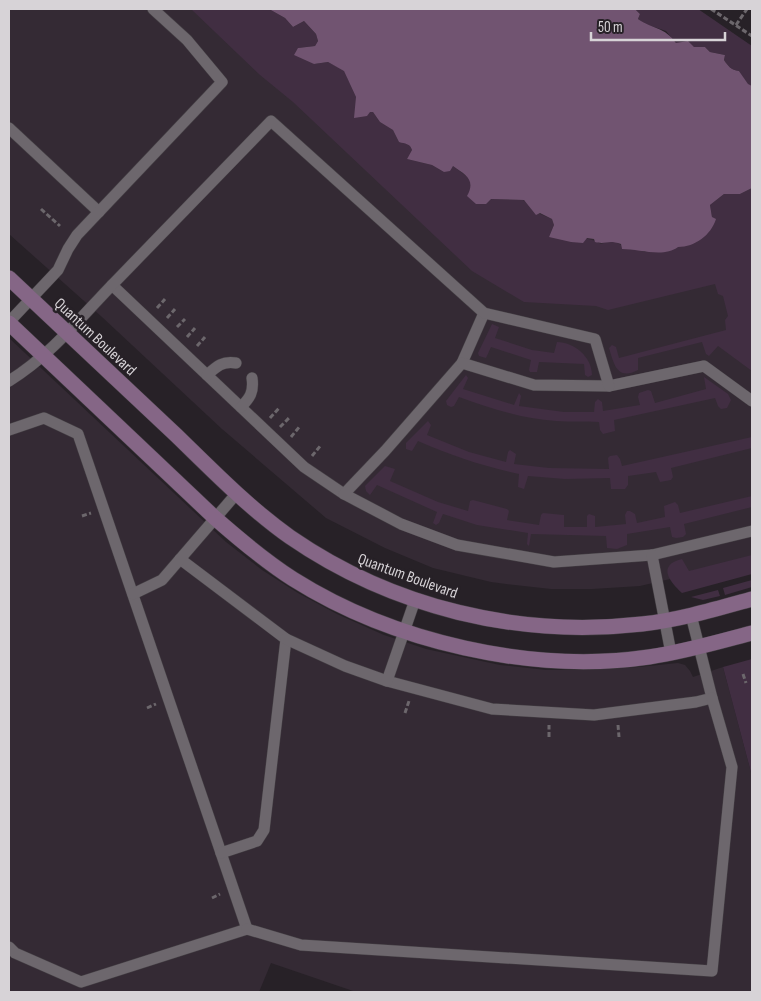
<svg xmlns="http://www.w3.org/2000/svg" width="761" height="1001" viewBox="0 0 761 1001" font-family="'Sofia Sans Condensed',sans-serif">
<rect width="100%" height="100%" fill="#272127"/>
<g fill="#342a34">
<path d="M9,9H210L714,268L752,369V560L640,586L592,589H551L515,585L491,582L433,568L385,548L326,518L222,429L102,317L9,234Z"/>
<path d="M9,338L226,542L262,570L298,593L337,614L384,635L426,649L500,665L546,670H591L639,667L678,663L685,665L690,671L693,677L723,667L752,776V992H356L271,963L259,992H9Z"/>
</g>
<g fill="#412e42">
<path d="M191,9H269L285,18L293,27L304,21L316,34L318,41L315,46L298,48L314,64L328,62L344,70L356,97L370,112H373L380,122L393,130L399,142C405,143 410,143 412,150L407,159L432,165L444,172L453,166L470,179L472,188L490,199L523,200L528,203L533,211L552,219L554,225L549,237C566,237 586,235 601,244L612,240L621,245L622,249H636L645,252L712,217L710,205L724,194H740L752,188V371L718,346L709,356L706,354L702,342L638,358V370C617,381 614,364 609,348L612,345L616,347L619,358L726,330L725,320L728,316L723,296L718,294L715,284L608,310L596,306L524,302L472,271L293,102L260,75Z"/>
<path d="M635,9H698L752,46V86L748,85L739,71C731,70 728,66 724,60L725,55L710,52L705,47H694L676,43L666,31L645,24L638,19L640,14Z"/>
<path d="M492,324L499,327L495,338L532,350L554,353L557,342C574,342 592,357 592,375L588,377L585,375L584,364L539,362L537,372H530L529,370L531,360L491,347L486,358L479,356L478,353Z"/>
<path d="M466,375L468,378L463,389L514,405L519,393L521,396L519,406L564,412H594L595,402L598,399L602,402L603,411L640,405L638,397L639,393L648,390L651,391L655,403L706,389L704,377L728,394L731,400L727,408L721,409L718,406L715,398L614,420L615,431L603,434L600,430L599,422C585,421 570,422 556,421C522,419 490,408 459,397L454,406L451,407L447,405L446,401Z"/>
<path d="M428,421L431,425L427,435L469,452L506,462L508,452L510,450L516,454L514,464L549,468L609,469L608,458L610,456L617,455L620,459L622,466L752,437V448L671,468L673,477L671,480L660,482L656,472L628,476V485L625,489H611L610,478L565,479L528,476L524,489L518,487L519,474C483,466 452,456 418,441L412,451L406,449V443Z"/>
<path d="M385,466L395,469L390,481L438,502L468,511L470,501L473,500L507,509L509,511L507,520L539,525L541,515L543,513L564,515V527H587V516L589,514L595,516V527L626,524L625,515L627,511H630L635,514L637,523L665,517L664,506L675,502L678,505L680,513L752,496V507L684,524L686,534L683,537L676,538L672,537L670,527L627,534V545L617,549L607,548L606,536L531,534L529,546L527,544L528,533L477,525L443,514L439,523L436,525L433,523L437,512L377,485L370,495L366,491L365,486Z"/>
<path d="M752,555V574L682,593C669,581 657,565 682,559L689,571Z"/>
<path d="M752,580V587L725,595L723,588Z"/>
<path d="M718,590L720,596L703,600L691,597Z"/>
<path d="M752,659V776L723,667Z"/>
</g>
<path fill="#715471" d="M269,9H635L640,14L638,19C652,29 665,27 676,43L688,41L694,47H705L710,52L725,55L724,60C728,66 731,70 739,71L748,84L752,86V188L740,194H724L710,205L712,217L716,219C711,235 695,247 678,247C664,258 639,249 622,249L621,244C607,239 607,245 595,242L594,239L587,238L583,243L571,242L549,237L554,225L552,219L540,213L536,215L524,200L491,199L486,204H476L467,196C476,180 466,175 453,166L450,171L444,172L432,165L407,159L412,150C410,143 405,144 399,142L393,130L380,122L373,112H370L367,116L354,118L356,97L344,71L328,62L314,64L294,55L298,48L315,46L318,41L316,34L304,21L293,27L285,18Z"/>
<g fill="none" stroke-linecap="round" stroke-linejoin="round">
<g stroke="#443f44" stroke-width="12">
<g id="lane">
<path d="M9,128L99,212"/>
<path d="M112,285L304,467L344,494"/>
<path d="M484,313L462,363L385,451L344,494L401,524L457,545L554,562L652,555L752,531"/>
<path d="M9,322L58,270L68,249L77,235L222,82L187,40L153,9"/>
<path d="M462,363L534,385L609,386L704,366L752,401"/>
<path d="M207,375C217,366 222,361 236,363"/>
<path d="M9,381C51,355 80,318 114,283C166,229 218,175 271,121L484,313L595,339L609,386"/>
<path d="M241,407C250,398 254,392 252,378"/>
<path d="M9,430L44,418L78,434L247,929L81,982L15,953L9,947"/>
<path d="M652,555L671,653"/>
<path d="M180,559L286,639L264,830L257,841L221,853"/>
<path d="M133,594L162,580L237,493"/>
<path d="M286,639L345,666L387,681L492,709L594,715L696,702L712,698L691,615"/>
<path d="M387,681L415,600"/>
<path d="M247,929L301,945L712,971L732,767L712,698"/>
</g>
</g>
<g stroke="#443f44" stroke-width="16">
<g id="secondary">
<path d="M9,278C65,331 121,384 177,436C213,471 249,508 290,537C393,608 519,638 642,624C679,620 716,609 752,599"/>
<path d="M9,323L215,518C240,540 265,561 293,579C393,642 532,674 649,657C684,652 718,642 752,633"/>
</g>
</g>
<g stroke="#6c676c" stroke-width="3" stroke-dasharray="5 2.5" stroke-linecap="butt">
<path d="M711,9L752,36"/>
<path d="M736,25L747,9"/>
<path d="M41,209L60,226"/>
<path d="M157,308L165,299"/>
<path d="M167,318L175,309"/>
<path d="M177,327L185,319"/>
<path d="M187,337L195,328"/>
<path d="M197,346L205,337"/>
<path d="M270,418L280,407"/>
<path d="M280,427L290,417"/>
<path d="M291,437L300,426"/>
<path d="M312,456L321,445"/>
<path d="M82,516L91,513"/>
<path d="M743,674L746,683"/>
<path d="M147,708L156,704"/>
<path d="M405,713L409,701"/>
<path d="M618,725L619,737"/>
<path d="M549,737V725"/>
<path d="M212,898L220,894"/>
</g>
<use href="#lane" stroke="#6d676d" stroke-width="11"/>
<use href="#secondary" stroke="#856686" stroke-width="15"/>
</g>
<g text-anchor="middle" stroke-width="5" stroke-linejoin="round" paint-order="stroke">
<g font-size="16" fill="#d7d3d7" stroke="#272127">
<text transform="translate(96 336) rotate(43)" y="6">Quantum Boulevard</text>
<text transform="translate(408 575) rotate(20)" y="6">Quantum Boulevard</text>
</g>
</g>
<rect width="761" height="1001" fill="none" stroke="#d7d3d7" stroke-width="20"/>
<path d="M591 32v8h134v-8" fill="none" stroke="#d7d3d7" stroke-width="2.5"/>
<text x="598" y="32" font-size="15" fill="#d7d3d7" stroke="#272127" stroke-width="4" paint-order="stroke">50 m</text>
</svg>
